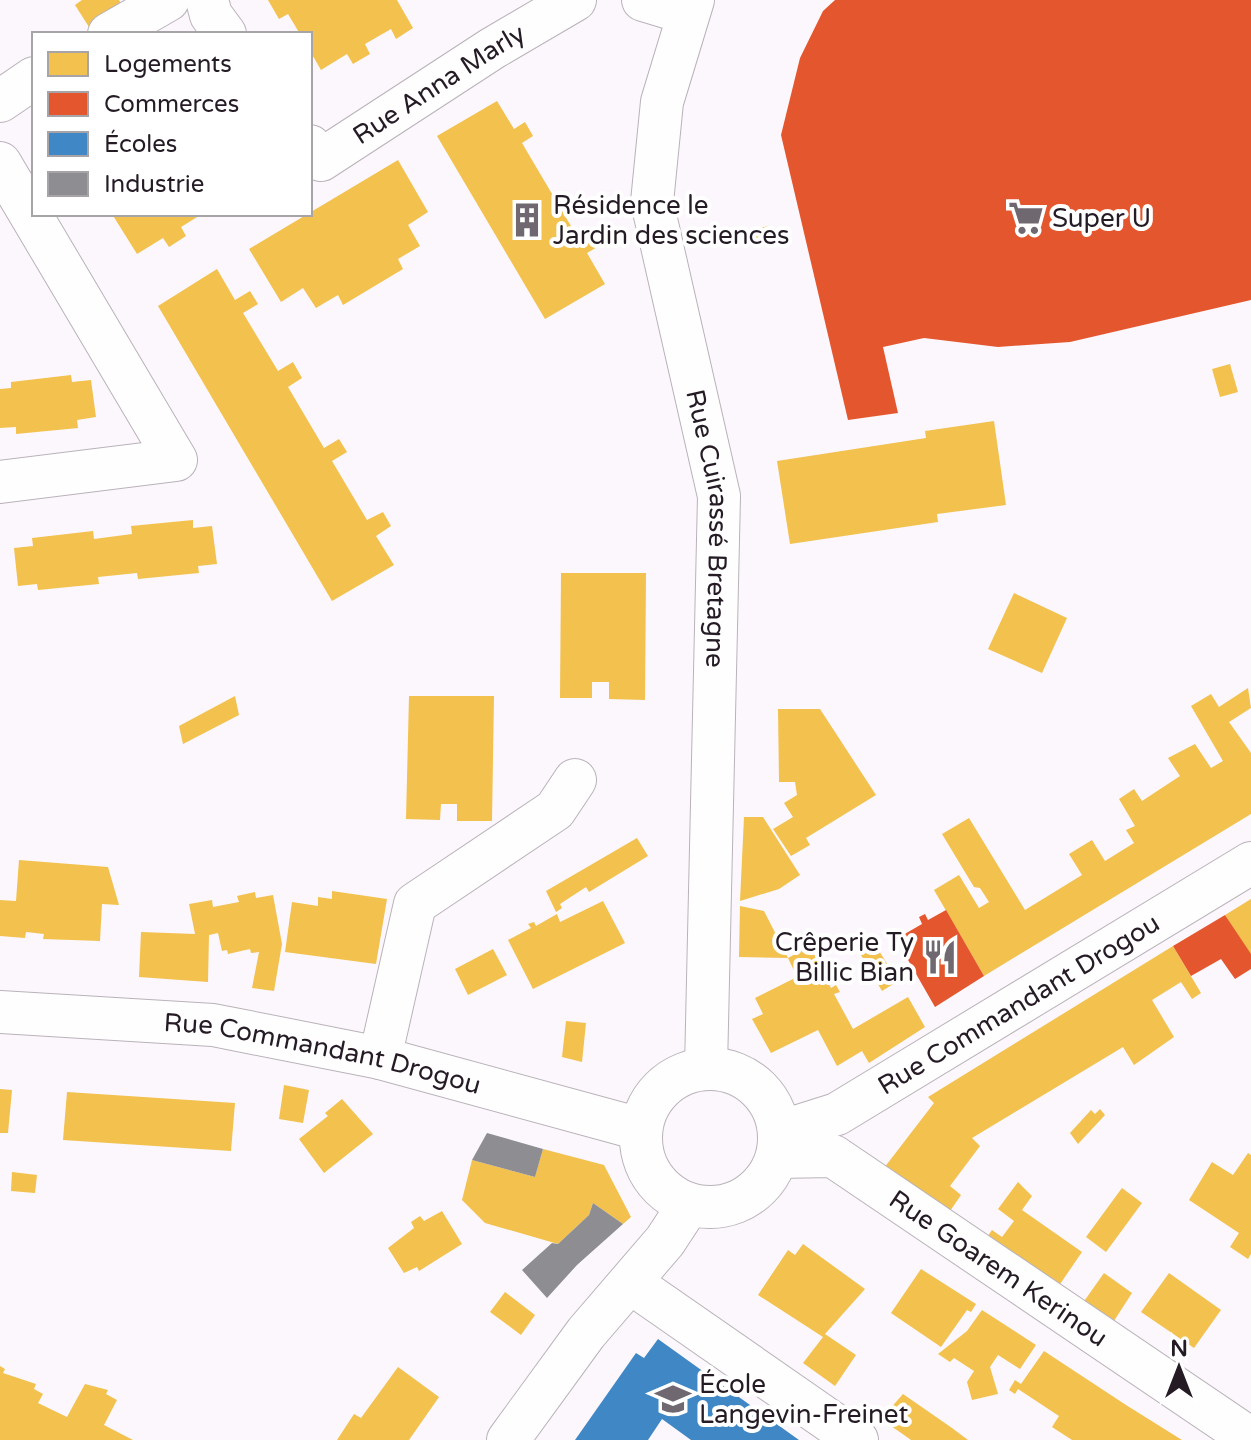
<svg xmlns="http://www.w3.org/2000/svg" width="1251" height="1440" viewBox="0 0 1251 1440" font-family="'Varela Round',sans-serif">
<rect width="100%" height="100%" fill="#fcf7fc"/>
<g fill="#f2c14e">
<path d="M82,0H119L123,6L89,27L75,5Z"/>
<path d="M268,0H397L413,28L396,39L391,29L365,44L370,54L353,64L347,54L321,70L310,51V34H300L288,14L279,19Z"/>
<path d="M497,101L514,129L525,122L533,136L522,143L578,238L590,231L599,246L587,253L605,284L545,319L437,136Z"/>
<path d="M398,160L428,212L408,225L420,246L398,259L403,269L343,305L338,295L316,308L303,288L281,302L249,249Z"/>
<path d="M112,214H202L181,227L186,236L169,247L163,238L137,254Z"/>
<path d="M768,226L771,241L747,246L744,232Z"/>
<path d="M217,269L235,300L250,291L258,304L243,313L278,371L293,362L302,378L288,387L324,448L339,439L347,452L332,461L367,520L383,512L391,526L376,536L394,565L332,601L158,306Z"/>
<path d="M1230,364L1238,392L1220,397L1212,369Z"/>
<path d="M71,375L72,382L91,380L96,417L77,420L78,428L16,434V427L0,428V389L11,388V382Z"/>
<path d="M994,421L1006,505L937,514L938,522L790,544L777,461L926,438L925,431Z"/>
<path d="M193,520V528L212,526L217,564L198,566L199,573L138,579L137,573L98,577L99,584L38,590L37,584L18,586L14,548L33,546L32,538L93,531L94,539L132,534L131,526Z"/>
<path d="M561,573H646L645,700L609,699V682H592V698H560Z"/>
<path d="M1014,593L1067,618L1042,673L988,649Z"/>
<path d="M1248,688L1251,708L1229,722L1251,753V814L984,976L934,890L959,875L979,908L989,902L980,888L974,887L942,834L969,818L1025,910L1082,875L1069,854L1092,840L1105,861L1134,843L1126,830L1135,826L1119,799L1134,789L1142,801L1180,776L1168,758L1195,744L1211,768L1223,761L1191,706L1211,694L1219,707Z"/>
<path d="M235,696L239,715L183,744L179,726Z"/>
<path d="M409,696H494L492,821H457V804H441L440,820L406,819Z"/>
<path d="M778,709H820L876,795L806,838L810,845L791,856L773,829L793,817L784,803L797,795L795,782H779Z"/>
<path d="M744,817H763L800,875L779,889L740,901Z"/>
<path d="M637,838L648,856L589,892L586,887L560,904L562,908L556,912L546,891Z"/>
<path d="M19,860L108,867L119,905L102,904L100,941L43,939L44,934L26,932L25,938L0,936V900L16,901Z"/>
<path d="M332,891L387,899L376,964L285,952L292,902L318,906V897L332,899Z"/>
<path d="M255,892L256,898L273,895L282,944L274,991L252,988L259,952L251,953L250,949L228,954L227,950L222,951L218,933L209,935L208,982L139,977L141,932L195,934L189,904L212,900L213,907L239,902L237,896Z"/>
<path d="M1251,899V957L1225,915Z"/>
<path d="M603,901L625,943L533,989L508,940L531,928L528,924L534,922L536,926L557,914L560,922Z"/>
<path d="M740,906L764,911L788,958L739,957Z"/>
<path d="M869,935L898,981L882,991L854,943Z"/>
<path d="M810,946L831,988L836,985L840,992L834,994L853,1029L908,997L925,1027L869,1063L862,1051L837,1066L818,1030L771,1053L752,1019L763,1014L755,998L797,977L788,958Z"/>
<path d="M1173,946L1201,993L1192,999L1181,982L1152,1000L1174,1037L1134,1065L1123,1047L972,1138L980,1146L950,1186L961,1195L948,1214L884,1168L934,1103L928,1097Z"/>
<path d="M493,949L507,975L468,995L455,969Z"/>
<path d="M566,1021L586,1023L582,1062L562,1057Z"/>
<path d="M284,1085L309,1090L303,1123L279,1119Z"/>
<path d="M0,1089L12,1090L8,1133H0Z"/>
<path d="M67,1092L235,1103L231,1151L63,1140Z"/>
<path d="M342,1099L373,1134L324,1173L299,1139L328,1116L325,1113Z"/>
<path d="M1100,1109L1105,1115L1078,1144L1070,1133L1091,1110L1095,1114Z"/>
<path d="M543,1149L604,1165L631,1217L623,1224L593,1203L589,1215L558,1244L485,1223L462,1200L472,1160L535,1177Z"/>
<path d="M1248,1153L1251,1155V1254L1248,1259L1230,1247L1239,1233L1189,1200L1212,1162L1233,1175Z"/>
<path d="M12,1172L37,1175L35,1193L11,1191Z"/>
<path d="M1018,1182L1032,1196L1022,1210L1082,1252L1056,1290L985,1240L992,1230L1002,1237L1014,1221L998,1209Z"/>
<path d="M1122,1188L1142,1203L1106,1252L1086,1237Z"/>
<path d="M442,1211L462,1244L419,1271L417,1267L404,1273L388,1248L414,1228L411,1222L420,1216L424,1221Z"/>
<path d="M803,1244L865,1289L825,1334L856,1355L835,1386L803,1363L823,1337L758,1295L788,1250L795,1255Z"/>
<path d="M921,1269L976,1304L971,1312L967,1310L941,1347L891,1313Z"/>
<path d="M1104,1273L1132,1293L1110,1327L1080,1307Z"/>
<path d="M1169,1273L1221,1310L1194,1348L1141,1312Z"/>
<path d="M505,1292L535,1315L521,1335L490,1312Z"/>
<path d="M982,1310L1036,1345L1020,1369L998,1355L990,1367L998,1394L972,1400L967,1382L974,1371L954,1358L950,1362L938,1354L967,1331Z"/>
<path d="M1044,1351L1126,1405L1182,1440H1072L1052,1427L1059,1416L1018,1389L1015,1394L1009,1390L1015,1380L1021,1384Z"/>
<path d="M0,1366L5,1369L3,1373L36,1384L34,1389L43,1394L38,1403L67,1417L85,1384L108,1390L106,1394L117,1400L104,1425L133,1440H0Z"/>
<path d="M398,1367L439,1397L409,1440H337L354,1414L361,1418Z"/>
<path d="M903,1394L952,1428L968,1440H911L904,1435L881,1419Z"/>
</g>
<g fill="#e4572e">
<path d="M835,0H1251V300L1070,342L998,347L924,338L883,347L898,413L848,420L781,135L800,58L823,11Z"/>
<path d="M946,910L984,976L935,1007L896,939L922,924L919,917L925,914L928,920Z"/>
<path d="M1225,915L1251,954V969L1235,979L1221,959L1191,976L1173,946Z"/>
</g>
<path fill="#3f88c5" d="M658,1339L799,1440H691L662,1419L648,1440H575L636,1353L644,1358Z"/>
<g fill="#8d8d92">
<path d="M487,1133L543,1149L535,1177L472,1160Z"/>
<path d="M593,1203L623,1224L577,1265L547,1298L522,1270L552,1243L558,1244L589,1215Z"/>
</g>
<g fill="none" stroke-linecap="round" stroke-linejoin="round">
<g stroke="#b9b3b9" stroke-width="44">
<g id="minor">
<path d="M207,0L211,15L225,34"/>
<path d="M643,0L686,13"/>
<path id="s1" d="M693,0L662,102L652,202L719,496L706,1068"/>
<path d="M109,34L168,0"/>
<path d="M0,101L34,78"/>
<path id="s2" d="M310,146L321,160L493,48L575,0"/>
<path d="M0,163L176,460L0,482"/>
<path id="s3" d="M0,1012L213,1025L380,1058L640,1129"/>
<path d="M380,1058L415,904L555,810L575,780"/>
<circle cx="710" cy="1138" r="69"/>
<path id="s4" d="M780,1132L837,1114L1251,863"/>
<path id="s5" d="M777,1157L833,1156L1251,1439"/>
<path d="M631,1283L857,1440"/>
<path d="M508,1440L586,1333L665,1241L688,1206"/>
</g>
</g>
<use href="#minor" stroke="#fffeff" stroke-width="42"/>
</g>
<defs>
<g id="supermarket-bare" transform="scale(2.76)"><path d="M-6-5.5h2.5l.6 2H6L4.5 2H-2.5L-4.4-4H-6ZM-1.5 3.2a1.3 1.3 0 1 0 .1 0ZM3 3.2a1.3 1.3 0 1 0 .1 0Z" fill="#706870" stroke="#fff" stroke-width="2.5" paint-order="stroke"/></g>
<g id="building-bare" transform="scale(2.76)"><path d="M-4-6H4V6H1V3H-1V6H-4ZM-2.5-4.3h1.7v1.8h-1.7ZM.8-4.3h1.7v1.8H.8ZM-2.5-1h1.7V.8h-1.7ZM.8-1h1.7V.8H.8Z" fill="#706870" stroke="#fff" stroke-width="2.5" paint-order="stroke"/></g>
<g id="restaurant-bare" transform="scale(2.76)"><path d="M-5-6h1v4h1v-4h1v4h1v-4h1v5L-1.5 .5V6h-2V.5L-5-1ZM5-6V6H3V1.5H1.5Q1.5-4 5-6Z" fill="#706870" stroke="#fff" stroke-width="2.5" paint-order="stroke"/></g>
<g id="school-bare" transform="scale(2.76)"><path d="M0-5L7-2L0 1L-7-2ZM-4 1L0 2.5L4 1V4Q0 6-4 4Z" fill="#706870" stroke="#fff" stroke-width="2.5" paint-order="stroke"/></g>
</defs>
<g fill-rule="evenodd">
<use href="#supermarket-bare" x="1026" y="218"/>
<use href="#building-bare" x="527" y="220"/>
<use href="#restaurant-bare" x="940" y="957"/>
<use href="#school-bare" x="673" y="1399"/>
</g>
<g text-anchor="middle" stroke-width="8" stroke-linejoin="round" paint-order="stroke">
<g font-size="26" fill="#241b25" stroke="#fff">
<text dy="9" stroke="none"><textPath href="#s2" startOffset="158">Rue Anna Marly</textPath></text>
<text dy="9" stroke="none"><textPath href="#s1" startOffset="540">Rue Cuirassé Bretagne</textPath></text>
<text dy="9" stroke="none"><textPath href="#s4" startOffset="272">Rue Commandant Drogou</textPath></text>
<text dy="9" stroke="none"><textPath href="#s3" startOffset="326">Rue Commandant Drogou</textPath></text>
<text dy="9" stroke="none"><textPath href="#s5" startOffset="256">Rue Goarem Kerinou</textPath></text>
</g>
<g font-size="26" fill="#241b25" stroke="#fff" text-anchor="start">
<text x="553" y="214">Résidence le<tspan x="553" dy="30">Jardin des sciences</tspan></text>
<text x="1052" y="227">Super U</text>
<text x="914" y="951" text-anchor="end">Crêperie Ty<tspan x="914" dy="30">Billic Bian</tspan></text>
<text x="699" y="1393">École<tspan x="699" dy="30">Langevin-Freinet</tspan></text>
</g>
</g>
<rect x="32" y="32" width="280" height="184" fill="#ffffff" stroke="#a7a4a8" stroke-width="2"/>
<rect x="48" y="52" width="40" height="24" fill="#f2c14e" stroke="#a7a4a8" stroke-width="2"/>
<text x="104" y="72" font-size="24" fill="#241b25">Logements</text>
<rect x="48" y="92" width="40" height="24" fill="#e4572e" stroke="#a7a4a8" stroke-width="2"/>
<text x="104" y="112" font-size="24" fill="#241b25">Commerces</text>
<rect x="48" y="132" width="40" height="24" fill="#3f88c5" stroke="#a7a4a8" stroke-width="2"/>
<text x="104" y="152" font-size="24" fill="#241b25">Écoles</text>
<rect x="48" y="172" width="40" height="24" fill="#8d8d92" stroke="#a7a4a8" stroke-width="2"/>
<text x="104" y="192" font-size="24" fill="#241b25">Industrie</text>
<g transform="translate(1179 1368)" stroke="#ffffff" stroke-width="6" paint-order="stroke">
<path d="M0-6L14 30L0 20L-14 30Z" fill="#241b25"/>
<text y="-12" font-size="22" font-weight="bold" text-anchor="middle" fill="#241b25">N</text>
</g>
</svg>
